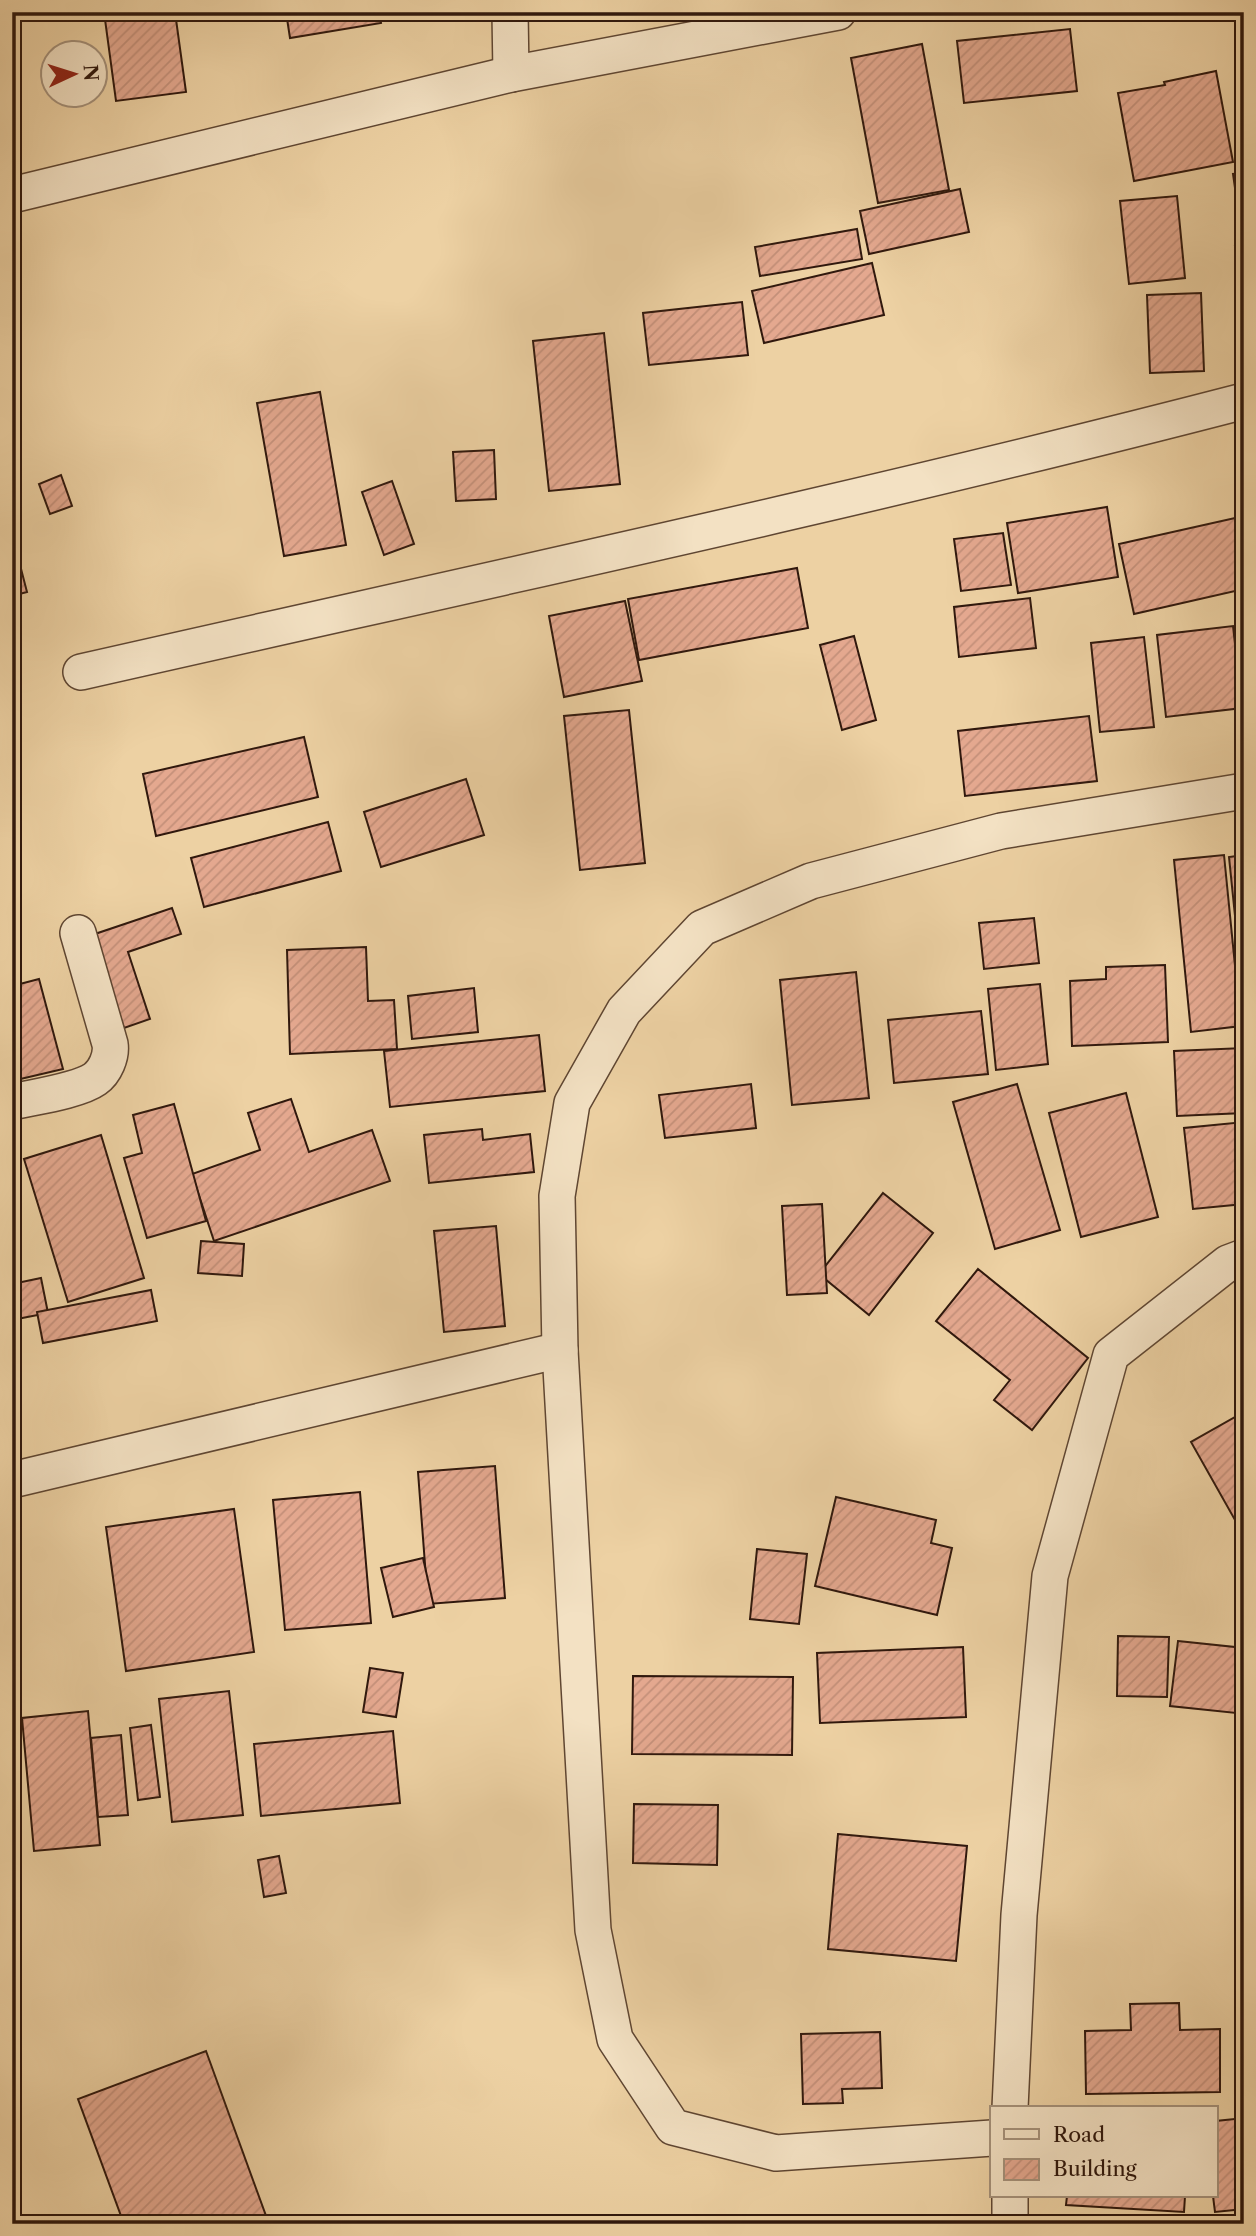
<svg xmlns="http://www.w3.org/2000/svg" width="1256" height="2236" viewBox="0 0 1256 2236" font-family="'Libre Caslon Text',serif">
<defs>
<pattern id="building-hatch" width="6" height="6" patternUnits="userSpaceOnUse" patternTransform="scale(1.75)"><rect width="6" height="6" fill="#e4a88f"/><path d="M-1 1l2-2M0 6l6-6M5 7l2-2" fill="none" stroke="#c4907a"/></pattern>
</defs>
<rect width="100%" height="100%" fill="#edd1a3"/>
<filter id="stains"><feTurbulence type="fractalNoise" baseFrequency=".00286" numOctaves="4"/><feColorMatrix values="0 0 0 0 .2 0 0 0 0 .09 0 0 0 0 .02 0 0 0 .5 -.17"/></filter>
<radialGradient id="worn" r=".72"><stop offset=".6" stop-color="#630" stop-opacity="0"/><stop offset="1" stop-color="#630" stop-opacity=".3"/></radialGradient>
<g fill="url(#building-hatch)" stroke="#30180d" stroke-width="2">
<path d="M104,12H175L186,92L116,101Z"/>
<path d="M286,12H379L381,23L290,38Z"/>
<path d="M1070,29L1077,91L964,103L957,41Z"/>
<path d="M922,44L949,190L878,203L851,58Z"/>
<path d="M1216,71L1233,162L1134,181L1118,93L1165,85L1164,82Z"/>
<path d="M1244,173V194L1236,195L1233,174Z"/>
<path d="M960,189L969,232L869,254L860,211Z"/>
<path d="M1177,196L1185,278L1129,284L1120,201Z"/>
<path d="M857,229L862,259L760,276L755,247Z"/>
<path d="M1244,245V311L1235,246Z"/>
<path d="M872,263L884,315L764,343L752,291Z"/>
<path d="M1201,293L1204,371L1150,373L1147,295Z"/>
<path d="M742,302L748,355L649,365L643,313Z"/>
<path d="M604,333L620,484L549,491L533,341Z"/>
<path d="M320,392L346,545L284,556L257,403Z"/>
<path d="M494,450L496,499L456,501L453,452Z"/>
<path d="M61,475L72,506L50,514L39,484Z"/>
<path d="M392,481L414,544L384,555L362,492Z"/>
<path d="M1107,507L1118,577L1018,593L1007,523Z"/>
<path d="M1244,516V589L1134,614L1119,544Z"/>
<path d="M1003,533L1011,585L961,591L954,539Z"/>
<path d="M12,534L27,592L12,596Z"/>
<path d="M797,568L808,628L639,660L628,599Z"/>
<path d="M1030,598L1036,648L959,657L954,607Z"/>
<path d="M625,601L642,681L564,697L549,616Z"/>
<path d="M1233,626L1242,708L1166,717L1157,635Z"/>
<path d="M854,636L876,720L842,730L820,645Z"/>
<path d="M1144,637L1154,727L1100,732L1091,643Z"/>
<path d="M629,710L645,863L580,870L564,716Z"/>
<path d="M1089,716L1097,781L965,796L958,731Z"/>
<path d="M304,737L318,797L156,836L143,774Z"/>
<path d="M466,779L484,835L381,867L364,812Z"/>
<path d="M328,822L341,871L204,907L191,858Z"/>
<path d="M1224,855L1241,1026L1191,1032L1174,860Z"/>
<path d="M1244,855V1004L1229,857Z"/>
<path d="M172,908L181,934L128,952L150,1019L124,1028L92,935Z"/>
<path d="M1034,918L1039,963L984,969L979,923Z"/>
<path d="M366,947L368,1001L394,1000L397,1049L290,1054L287,950Z"/>
<path d="M1165,965L1168,1042L1072,1046L1070,981L1106,979V967Z"/>
<path d="M856,972L869,1098L792,1105L780,980Z"/>
<path d="M39,979L63,1069L12,1081V986Z"/>
<path d="M1040,984L1048,1064L996,1070L988,989Z"/>
<path d="M474,988L478,1032L412,1039L408,996Z"/>
<path d="M981,1011L988,1074L894,1083L888,1020Z"/>
<path d="M539,1035L545,1091L390,1107L384,1051Z"/>
<path d="M1244,1048V1113L1177,1116L1174,1051Z"/>
<path d="M751,1084L756,1128L665,1138L659,1095Z"/>
<path d="M1017,1084L1060,1230L995,1249L953,1102Z"/>
<path d="M1126,1093L1158,1217L1081,1237L1049,1113Z"/>
<path d="M291,1099L309,1152L372,1130L390,1181L214,1241L192,1174L260,1150L248,1113Z"/>
<path d="M174,1104L206,1221L147,1238L124,1158L142,1153L133,1115Z"/>
<path d="M1244,1122V1204L1193,1209L1184,1128Z"/>
<path d="M482,1129L483,1140L530,1134L534,1172L429,1183L424,1135Z"/>
<path d="M101,1135L144,1278L68,1302L24,1159Z"/>
<path d="M883,1193L933,1233L869,1315L819,1274Z"/>
<path d="M822,1204L827,1293L787,1295L782,1206Z"/>
<path d="M496,1226L505,1326L444,1332L434,1231Z"/>
<path d="M201,1241L244,1244L242,1276L198,1273Z"/>
<path d="M978,1269L1088,1358L1032,1430L994,1400L1010,1380L936,1321Z"/>
<path d="M41,1278L48,1313L12,1320V1284Z"/>
<path d="M151,1290L157,1321L43,1343L37,1312Z"/>
<path d="M1244,1412V1515L1235,1520L1191,1442Z"/>
<path d="M495,1466L505,1598L428,1604L418,1472Z"/>
<path d="M360,1492L371,1623L285,1630L273,1500Z"/>
<path d="M836,1497L936,1520L931,1543L952,1548L937,1615L815,1586Z"/>
<path d="M234,1509L254,1652L126,1671L106,1527Z"/>
<path d="M757,1549L807,1554L799,1624L750,1619Z"/>
<path d="M423,1558L434,1607L393,1617L381,1568Z"/>
<path d="M1118,1636L1169,1637L1167,1697L1117,1696Z"/>
<path d="M1178,1641L1244,1648L1236,1713L1170,1706Z"/>
<path d="M963,1647L966,1717L820,1723L817,1653Z"/>
<path d="M370,1668L403,1673L396,1717L363,1712Z"/>
<path d="M633,1676L793,1677L792,1755L632,1754Z"/>
<path d="M229,1691L243,1815L172,1822L159,1699Z"/>
<path d="M88,1711L100,1845L34,1851L22,1718Z"/>
<path d="M151,1725L160,1797L138,1800L130,1728Z"/>
<path d="M393,1731L400,1803L261,1816L254,1744Z"/>
<path d="M121,1735L128,1815L98,1817L91,1738Z"/>
<path d="M634,1804L718,1805L717,1865L633,1863Z"/>
<path d="M838,1834L967,1846L956,1961L828,1949Z"/>
<path d="M279,1856L286,1893L264,1897L258,1860Z"/>
<path d="M1179,2003L1180,2030L1220,2029V2092L1086,2094L1085,2031L1131,2030L1130,2004Z"/>
<path d="M880,2032L882,2088L842,2089L843,2103L803,2104L801,2034Z"/>
<path d="M206,2051L269,2224H124L78,2099Z"/>
<path d="M1244,2118V2209L1215,2212L1213,2196H1216V2121Z"/>
<path d="M1067,2196H1185L1184,2212L1066,2205Z"/>
</g>
<g fill="none" stroke-linecap="round" stroke-linejoin="round">
<g stroke="#5f4632" stroke-width="38">
<g id="minor">
<path d="M510,12L511,74"/>
<path d="M12,195L511,74L838,12"/>
<path d="M81,672C469,584 859,501 1244,401"/>
<path d="M12,1102C33,1097 78,1091 95,1079C105,1072 112,1056 110,1044L78,933"/>
<path d="M12,1480L560,1350"/>
<path d="M1010,2108L1019,1915L1050,1576L1111,1355L1228,1263L1244,1257"/>
<path d="M992,2138L776,2153L673,2127L615,2039L593,1930L560,1350L557,1196L572,1103L624,1011L702,928L811,881L1001,831L1244,791"/>
<path d="M1010,2196V2224"/>
</g>
</g>
<use href="#minor" stroke="#f3e1c3" stroke-width="35"/>
</g>
<rect width="1256" height="2236" fill="none" stroke="#edd1a3" stroke-width="42"/>
<rect x="14" y="14" width="1228" height="2208" fill="none" stroke="#30180d" stroke-width="3.5"/>
<rect x="21" y="21" width="1214" height="2194" fill="none" stroke="#30180d" stroke-width="2"/>
<rect x="990" y="2106" width="228" height="91" fill="#f3e1c3" stroke="#a5917a" stroke-width="2"/>
<rect x="1004" y="2129" width="35" height="10" fill="#f3e1c3" stroke="#a5917a" stroke-width="2"/>
<text x="1053" y="2142" font-size="21" fill="#30180d">Road</text>
<rect x="1004" y="2159" width="35" height="21" fill="url(#building-hatch)" stroke="#a5917a" stroke-width="2"/>
<text x="1053" y="2176" font-size="21" fill="#30180d">Building</text>
<g transform="translate(74 74) rotate(86)"><circle r="33" fill="#f3e1c3" stroke="#a5917a" stroke-width="2"/>
<path d="M0-5L12 26L0 18L-12 26Z" fill="#8f2418"/>
<text y="-10" font-size="19" font-weight="bold" text-anchor="middle" fill="#30180d">N</text>
</g>
<rect width="100%" height="100%" filter="url(#stains)"/>
<rect width="100%" height="100%" fill="url(#worn)"/>
</svg>
